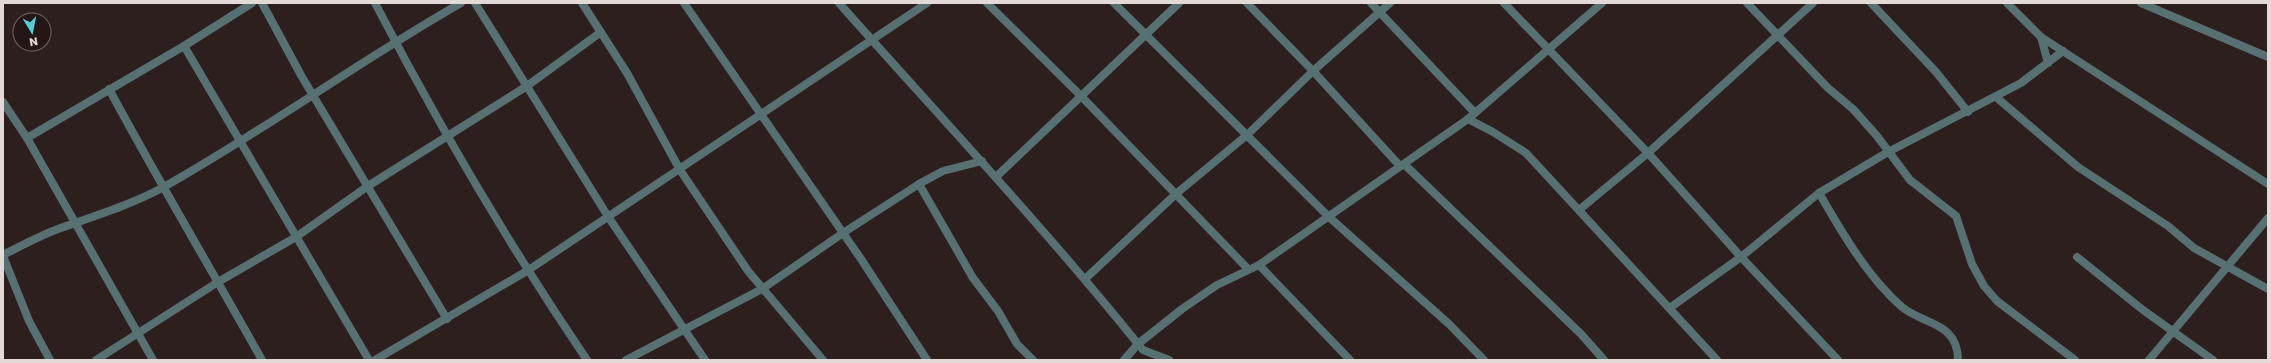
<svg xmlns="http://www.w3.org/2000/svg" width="2271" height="363" viewBox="0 0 2271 363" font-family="Poppins,sans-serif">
<rect width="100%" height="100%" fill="#2d1f1d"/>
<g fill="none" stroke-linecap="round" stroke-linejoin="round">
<g stroke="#577173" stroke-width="8">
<path d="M262,3L302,77L447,319"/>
<path d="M375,3C439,126 509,245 587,360"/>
<path d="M475,3L609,218L705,360"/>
<path d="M582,3L627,73L680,170L748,271L823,360"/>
<path d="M684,3L861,259L927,360"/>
<path d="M839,3C939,116 1043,226 1138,344L1143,350L1169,360"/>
<path d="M987,3L1081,96L1248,269"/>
<path d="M1114,3L1329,217L1449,324L1484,360"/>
<path d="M1247,3L1313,71L1400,166"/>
<path d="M1371,3L1475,113"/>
<path d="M1504,3L1648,153L1741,257L1838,360"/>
<path d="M1747,3L1828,88L1853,109L1877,136L1910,180L1956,216L1972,264L1984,286L1997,301L2075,360"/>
<path d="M1871,3L1936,72L1968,112"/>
<path d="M2007,3L2041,37L2268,184"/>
<path d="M2141,3L2268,57"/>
<path d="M2041,37L2048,63"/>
<path d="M184,46L369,360"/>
<path d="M109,89C158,180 211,269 262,360"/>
<path d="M1996,97L2078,167L2168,226L2194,248L2268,289"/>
<path d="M3,102L27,138L153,360"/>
<path d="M1468,119L1493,132L1526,153L1717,360"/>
<path d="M27,138L184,46L252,3"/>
<path d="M1404,164L1581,334L1604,360"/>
<path d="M996,177L1179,3"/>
<path d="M919,184L973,278L998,311L1017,344L1033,360"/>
<path d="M1819,193C1841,231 1868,278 1902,307C1924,325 1958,322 1958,360"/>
<path d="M1579,210L1648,153L1813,3"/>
<path d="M3,255C21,246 39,236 58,229C94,216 128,206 162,188C264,131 359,61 461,3"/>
<path d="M3,256L29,321L50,360"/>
<path d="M2077,257L2143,310L2213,360"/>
<path d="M1259,265L1350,360"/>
<path d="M1085,279L1177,193L1247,135L1313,71L1390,3"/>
<path d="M1671,307L1741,257L1819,193L1888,152L2021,83L2063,51"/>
<path d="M96,360L218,282L296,237L368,186L527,86L601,32"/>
<path d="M375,360L527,271L927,3"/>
<path d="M626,360L762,289L843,233L919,184L943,171L982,161"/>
<path d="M1124,360L1138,344L1182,309L1217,285L1259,265L1468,119L1602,3"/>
<path d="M2149,360L2268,218"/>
</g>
</g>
<rect width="2271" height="363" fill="none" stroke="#e3d9d7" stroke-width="8"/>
<g transform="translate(32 32) rotate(170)"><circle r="19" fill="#231614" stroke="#706462"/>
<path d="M0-3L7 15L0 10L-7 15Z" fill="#52ccd5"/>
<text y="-6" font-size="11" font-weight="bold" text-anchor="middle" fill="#e3d9d7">N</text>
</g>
</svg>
